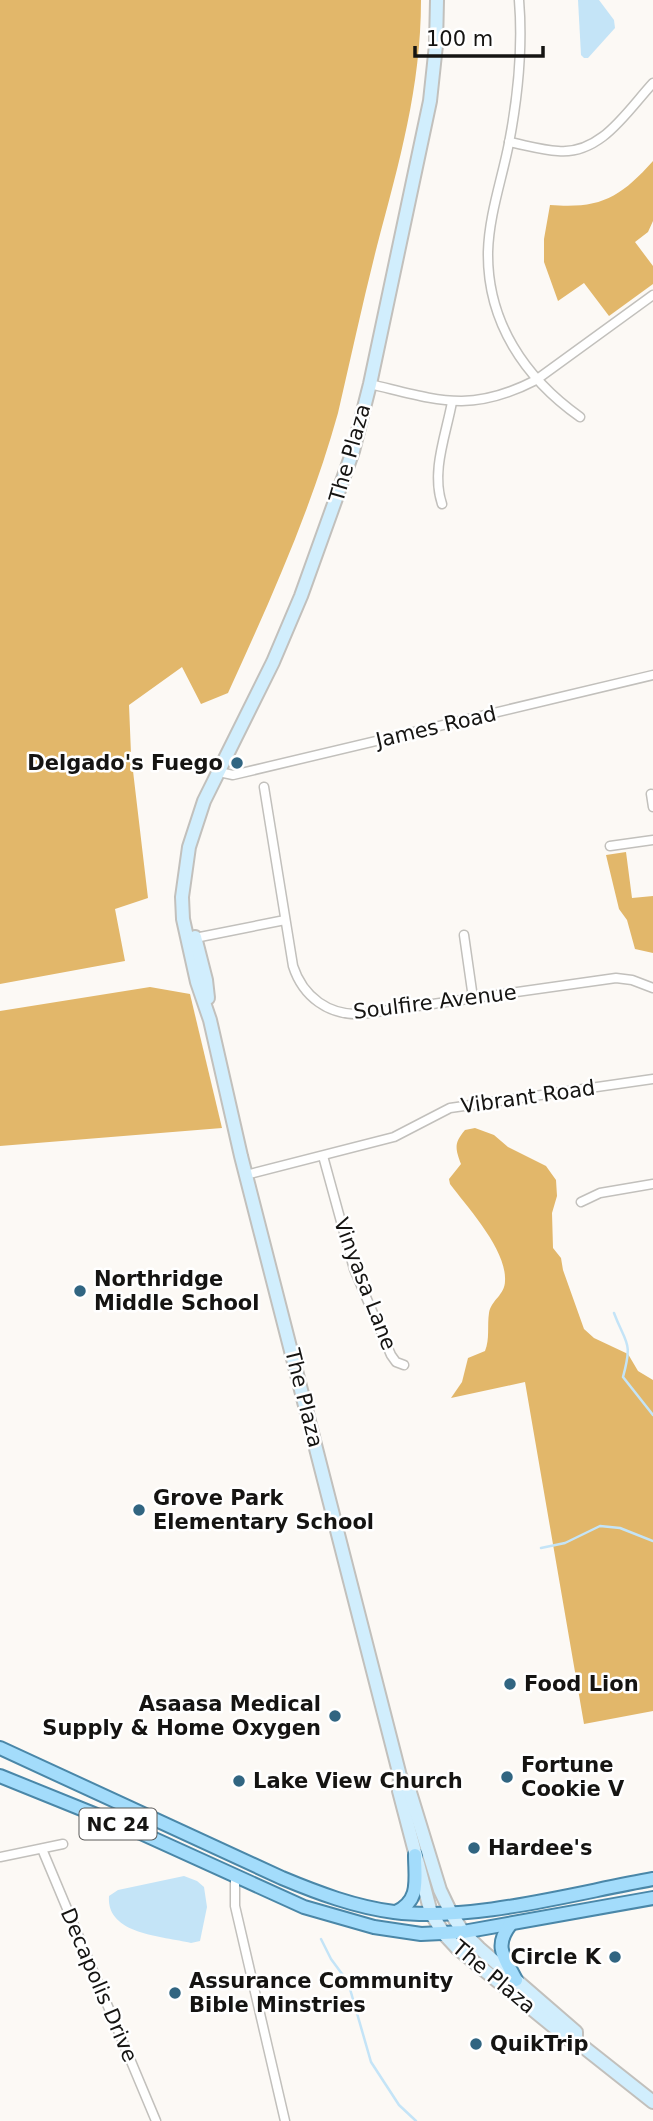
<svg xmlns="http://www.w3.org/2000/svg" width="653" height="2121" viewBox="0 0 653 2121" font-family="'DejaVu Sans',sans-serif">
<rect width="100%" height="100%" fill="#fcf9f5"/>
<g fill="#e2b76a">
<path d="M0,0H421C421,87 399,163 377,246C363,301 351,357 338,413C311,510 270,601 228,693L201,704L182,667L129,705L131,754L148,898L115,909L125,961L0,984Z"/>
<path d="M653,161V221L648,232L635,242L653,266V284L609,316L584,283L558,301L544,262V239L550,205C600,209 620,198 653,161Z"/>
<path d="M626,852L632,898L653,896V953L635,949L627,920L619,909L606,855Z"/>
<path d="M150,987L190,994L222,1128L0,1146V1011Z"/>
<path d="M475,1128L494,1135L508,1147L546,1166L556,1180L557,1196L552,1213L553,1248L561,1258L563,1270L584,1329L594,1338L628,1354L638,1371L653,1380V1711L584,1724L525,1382L451,1398L462,1382L468,1358L485,1351C490,1339 487,1326 489,1313C491,1300 505,1295 505,1281C507,1250 468,1208 450,1184L449,1179L461,1164C455,1148 454,1143 465,1130Z"/>
</g>
<g fill="#c4e4f7">
<path d="M578,0H599L614,20L615,28L588,58H584L581,55Z"/>
<path d="M184,1876L197,1881L204,1887L207,1907L200,1941L191,1943C163,1936 106,1935 109,1896L118,1890Z"/>
</g>
<g fill="none" stroke-linecap="round" stroke-linejoin="round">
<g stroke="#c4e4f7" stroke-width="2.5">
<path d="M614,1313C626,1345 633,1340 623,1377L653,1415"/>
<path d="M541,1548L565,1543L600,1526L620,1528L653,1541"/>
<path d="M321,1939L331,1959L348,1982L371,2062L399,2105L416,2121"/>
</g>
<g stroke="#c2c0bc" stroke-width="11">
<g id="street">
<path d="M519,0C523,48 518,96 509,143C502,179 489,215 488,252C487,322 525,378 580,417"/>
<path d="M509,142C525,145 542,150 558,151C601,155 627,111 653,83"/>
<path d="M370,384C438,400 470,414 536,380L653,295"/>
<path d="M442,504C431,471 446,435 452,402"/>
<path d="M219,772L233,775L653,675"/>
<path d="M264,787L293,966C303,997 329,1016 362,1014L616,978L632,980L653,988"/>
<path d="M651,794L653,807"/>
<path d="M610,846L653,840"/>
<path d="M464,935L473,998"/>
<path d="M195,938L285,920"/>
<path d="M323,1156L354,1269L391,1355L396,1362L404,1365"/>
<path d="M246,1175L394,1137L450,1108L653,1079"/>
<path d="M581,1202L600,1193L653,1184"/>
<path d="M42,1849L156,2121"/>
<path d="M0,1857L63,1844"/>
<path d="M235,1875V1906L285,2121"/>
</g>
</g>
<g stroke="#c2c0bc" stroke-width="16">
<g id="secondary">
<path d="M437,0L436,45L430,101L370,384L353,451L301,596L273,662L204,801L189,847L182,897L183,919L197,982L210,1020L241,1156L400,1776L399,1791L431,1913L444,1934L457,1948L570,2040L576,2041L653,2102"/>
<path d="M195,937L206,980L208,998"/>
<path d="M400,1777L409,1789L440,1890L451,1913L463,1932L479,1948L576,2032V2041"/>
</g>
</g>
<g stroke="#4a87a8" stroke-width="16">
<g id="primary">
<path d="M0,1748L282,1878C318,1893 355,1907 394,1912C473,1922 574,1893 653,1879"/>
<path d="M0,1776L141,1833L304,1907L374,1927L421,1934L463,1932L653,1898"/>
<path d="M396,1912C421,1900 415,1879 415,1855"/>
<path d="M510,1925C493,1947 505,1958 516,1980"/>
</g>
</g>
<use href="#street" stroke="#fff" stroke-width="8"/>
<use href="#secondary" stroke="#d1eefd" stroke-width="12"/>
<use href="#primary" stroke="#a3dcfb" stroke-width="12"/>
</g>
<g fill="#316581" stroke="#fff" stroke-width="2.5">
<circle cx="237" cy="763" r="7"/>
<circle cx="80" cy="1291" r="7"/>
<circle cx="139" cy="1510" r="7"/>
<circle cx="510" cy="1684" r="7"/>
<circle cx="335" cy="1716" r="7"/>
<circle cx="507" cy="1777" r="7"/>
<circle cx="239" cy="1781" r="7"/>
<circle cx="474" cy="1848" r="7"/>
<circle cx="615" cy="1957" r="7"/>
<circle cx="175" cy="1993" r="7"/>
<circle cx="476" cy="2044" r="7"/>
</g>
<g text-anchor="middle" stroke-width="5" stroke-linejoin="round" paint-order="stroke">
<rect fill="#fff" stroke="#5b5a59" stroke-width="2" x="79.5" y="1808.5" width="77" height="31" rx="5"/>
<g font-size="19" font-weight="bold" fill="#151412">
<text x="118" y="1831">NC 24</text>
</g>
<g font-size="21" fill="#151412" stroke="#fff">
<text transform="translate(350 453) rotate(-74)" y="7">The Plaza</text>
<text transform="translate(436 727) rotate(-13)" y="7">James Road</text>
<text transform="translate(435 1002) rotate(-7)" y="7">Soulfire Avenue</text>
<text transform="translate(528 1097) rotate(-8)" y="7">Vibrant Road</text>
<text transform="translate(365 1284) rotate(69)" y="7">Vinyasa Lane</text>
<text transform="translate(304 1398) rotate(76)" y="7">The Plaza</text>
<text transform="translate(494 1977) rotate(40)" y="7">The Plaza</text>
<text transform="translate(99 1985) rotate(67)" y="7">Decapolis Drive</text>
</g>
<g font-size="21" font-weight="bold" fill="#151412" stroke="#fff" text-anchor="start">
<text x="223" y="770" text-anchor="end">Delgado's Fuego</text>
<text x="94" y="1286">Northridge<tspan x="94" dy="24">Middle School</tspan></text>
<text x="153" y="1505">Grove Park<tspan x="153" dy="24">Elementary School</tspan></text>
<text x="524" y="1691">Food Lion</text>
<text x="321" y="1711" text-anchor="end">Asaasa Medical<tspan x="321" dy="24">Supply &amp; Home Oxygen</tspan></text>
<text x="521" y="1772">Fortune<tspan x="521" dy="24">Cookie V</tspan></text>
<text x="253" y="1788">Lake View Church</text>
<text x="488" y="1855">Hardee's</text>
<text x="601" y="1964" text-anchor="end">Circle K</text>
<text x="189" y="1988">Assurance Community<tspan x="189" dy="24">Bible Minstries</tspan></text>
<text x="490" y="2051">QuikTrip</text>
</g>
</g>
<path d="M415 46v10h128v-10" fill="none" stroke="#151412" stroke-width="3.5"/>
<text x="426" y="46" font-size="21" fill="#151412" stroke="#ffffff" stroke-width="5" paint-order="stroke">100 m</text>
</svg>
